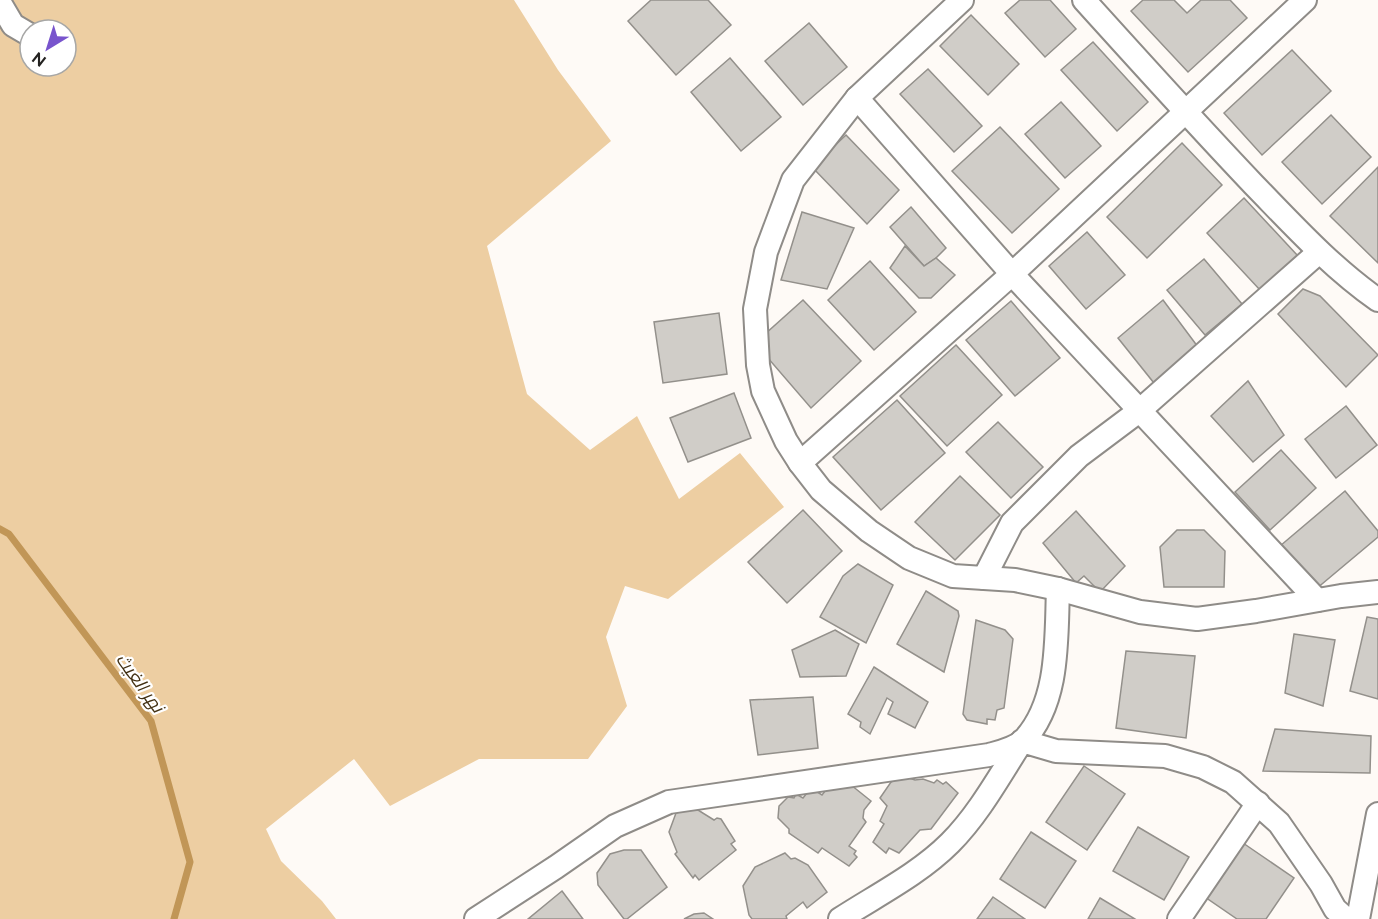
<svg xmlns="http://www.w3.org/2000/svg" width="1378" height="919" viewBox="0 0 1378 919" font-family="Raleway,Cairo,sans-serif">
<rect width="100%" height="100%" fill="#fefaf6"/>
<path fill="#edcea2" fill-rule="evenodd" d="M0,0H514L558,70L611,141L487,246L527,394L590,450L637,416L679,499L740,453L784,507L668,599L625,586L606,637L627,706L588,759H479L390,806L354,759L266,829L281,861L322,901L336,919H0ZM30,30H66V66H30Z"/>
<g fill="none" stroke-linecap="round" stroke-linejoin="round">
<path stroke="#c19657" stroke-width="7" d="M0,529L9,534L151,721L190,862L174,919"/>
</g>
<g fill="#d0cdc8" stroke="#93908b" stroke-width="1.5">
<path d="M651,0H708L731,25L676,75L628,21Z"/>
<path d="M1020,0H1050L1076,29L1045,57L1005,13Z"/>
<path d="M1143,0H1174L1187,13L1201,0H1230L1247,18L1188,72L1131,11Z"/>
<path d="M971,15L1019,64L988,95L940,46Z"/>
<path d="M809,23L847,67L803,105L765,61Z"/>
<path d="M1093,42L1148,102L1117,131L1061,70Z"/>
<path d="M1292,50L1331,91L1262,155L1224,113Z"/>
<path d="M730,58L781,117L741,151L691,92Z"/>
<path d="M928,69L982,126L954,152L900,94Z"/>
<path d="M1061,102L1101,146L1065,178L1025,134Z"/>
<path d="M1331,115L1371,157L1322,204L1282,162Z"/>
<path d="M1000,127L1059,189L1012,233L952,171Z"/>
<path d="M846,135L899,190L867,224L812,167Z"/>
<path d="M1182,143L1222,185L1147,258L1107,217Z"/>
<path d="M1378,167V263L1330,216Z"/>
<path d="M1244,198L1298,256L1260,290L1207,233Z"/>
<path d="M911,207L946,248L936,258L924,266L890,227Z"/>
<path d="M802,212L854,228L827,289L781,280Z"/>
<path d="M1087,232L1125,275L1086,309L1049,266Z"/>
<path d="M905,246L924,266L936,258L955,275L931,298H919L890,268Z"/>
<path d="M1204,259L1242,304L1205,335L1167,290Z"/>
<path d="M870,261L916,312L874,350L828,300Z"/>
<path d="M1303,289L1320,296L1378,355L1346,387L1278,314Z"/>
<path d="M803,300L861,361L811,408L755,343Z"/>
<path d="M1163,300L1198,347L1158,388L1118,338Z"/>
<path d="M1011,301L1060,358L1015,396L966,340Z"/>
<path d="M719,313L727,374L663,383L654,322Z"/>
<path d="M956,345L1002,395L947,446L900,396Z"/>
<path d="M1248,381L1284,435L1253,462L1211,416Z"/>
<path d="M734,393L751,438L688,462L670,418Z"/>
<path d="M897,400L945,453L881,510L833,457Z"/>
<path d="M1346,406L1377,445L1336,478L1305,439Z"/>
<path d="M998,422L1043,467L1011,498L966,452Z"/>
<path d="M1281,450L1316,488L1270,530L1235,492Z"/>
<path d="M960,476L1000,515L955,560L915,522Z"/>
<path d="M1345,491L1378,531V537L1316,589L1280,546Z"/>
<path d="M803,510L842,551L787,603L748,562Z"/>
<path d="M1076,511L1125,566L1100,592L1084,576L1076,583L1043,543Z"/>
<path d="M1177,530H1204L1225,551L1224,587H1164L1160,547Z"/>
<path d="M858,564L893,585L866,643L820,617L843,576Z"/>
<path d="M926,591L958,611L959,616L944,672L897,644Z"/>
<path d="M1367,617L1378,619V699L1350,691Z"/>
<path d="M976,620L1005,630L1013,639L1004,708L997,710L995,720L987,719V724L967,720L963,714Z"/>
<path d="M835,630L859,644L846,676L800,677L792,650Z"/>
<path d="M1294,634L1335,640L1323,706L1285,693Z"/>
<path d="M1126,651L1195,656L1186,738L1116,728Z"/>
<path d="M874,667L928,702L915,728L888,714L893,702L887,698L870,734L860,727L861,722L848,714Z"/>
<path d="M813,697L818,748L758,755L750,700Z"/>
<path d="M1275,729L1371,736L1370,773L1263,771Z"/>
<path d="M1084,766L1125,794L1087,850L1046,822Z"/>
<path d="M903,776L915,780L923,779L934,783L937,780L943,784L946,782L958,793L931,829L920,830L899,853L889,848L886,853L873,842L884,824L880,821L887,806L880,798L891,782Z"/>
<path d="M851,785L871,801L864,810L863,818L866,822L849,846L856,851L854,854L857,857L849,866L822,848L818,853L789,833V829L778,818L779,806L788,797L794,798L796,794L803,798L811,788L822,795L829,786Z"/>
<path d="M688,809L698,810L714,820L717,818L721,819L735,841L731,844L736,850L699,880L695,875L693,878L675,854L677,852L669,832L676,813Z"/>
<path d="M1138,827L1189,857L1164,900L1113,871Z"/>
<path d="M1031,832L1076,861L1045,908L1000,879Z"/>
<path d="M1243,843L1294,878L1266,919H1237L1205,897Z"/>
<path d="M624,850H641L667,887L627,919H624L598,885L597,873L610,854Z"/>
<path d="M785,853L791,859L795,858L808,865L827,892L807,908L803,902L786,916L787,919H752L749,915L743,886L755,867Z"/>
<path d="M562,891L583,919H528Z"/>
<path d="M993,897L1025,919H977Z"/>
<path d="M1100,898L1135,919H1088Z"/>
<path d="M704,913L713,919H684L694,914Z"/>
</g>
<g fill="none" stroke-linecap="round" stroke-linejoin="round">
<g stroke="#8f8c88" stroke-width="26">
<g id="minor">
<path d="M962,0L857,98L793,180L766,252L755,309L758,365L763,391L786,441L800,463L821,490L869,531L909,558L953,576L1015,580L1058,589L1140,612L1197,619L1256,611L1341,596L1378,592"/>
<path d="M1084,0C1140,62 1196,124 1254,185C1294,226 1331,267 1378,300"/>
<path d="M0,3L13,25L30,35"/>
<path d="M857,98L1012,274L1317,600"/>
<path d="M800,463L1012,274L1305,0"/>
<path d="M984,578L1012,523L1079,456L1139,411L1319,252"/>
<path d="M476,919L556,867L615,826L669,802L989,755C1000,752 1014,749 1023,741C1060,702 1056,638 1058,589"/>
<path d="M840,919C877,895 919,874 950,843C979,814 1000,775 1022,741L1056,751L1165,756L1203,767L1233,782L1279,823L1321,884L1335,909L1346,919"/>
<path d="M1179,919L1258,803"/>
<path d="M1358,919L1378,814"/>
</g>
</g>
<use href="#minor" stroke="#fff" stroke-width="22"/>
</g>
<g text-anchor="middle" stroke-width="4.5" stroke-linejoin="round" paint-order="stroke">
<g font-size="18" font-style="italic" fill="#423013" stroke="#fff">
<text transform="translate(140 683) rotate(54)" y="6">نهر الغيث</text>
</g>
</g>
<g transform="translate(48 48) rotate(218)"><circle r="28" fill="#ffffff" stroke="#a7a7a6" stroke-width="1.5"/>
<path d="M0-4.5L10 22L0 15L-10 22Z" fill="#7854cd"/>
<text y="-9" font-size="16" font-weight="bold" text-anchor="middle" fill="#242321">N</text>
</g>
</svg>
